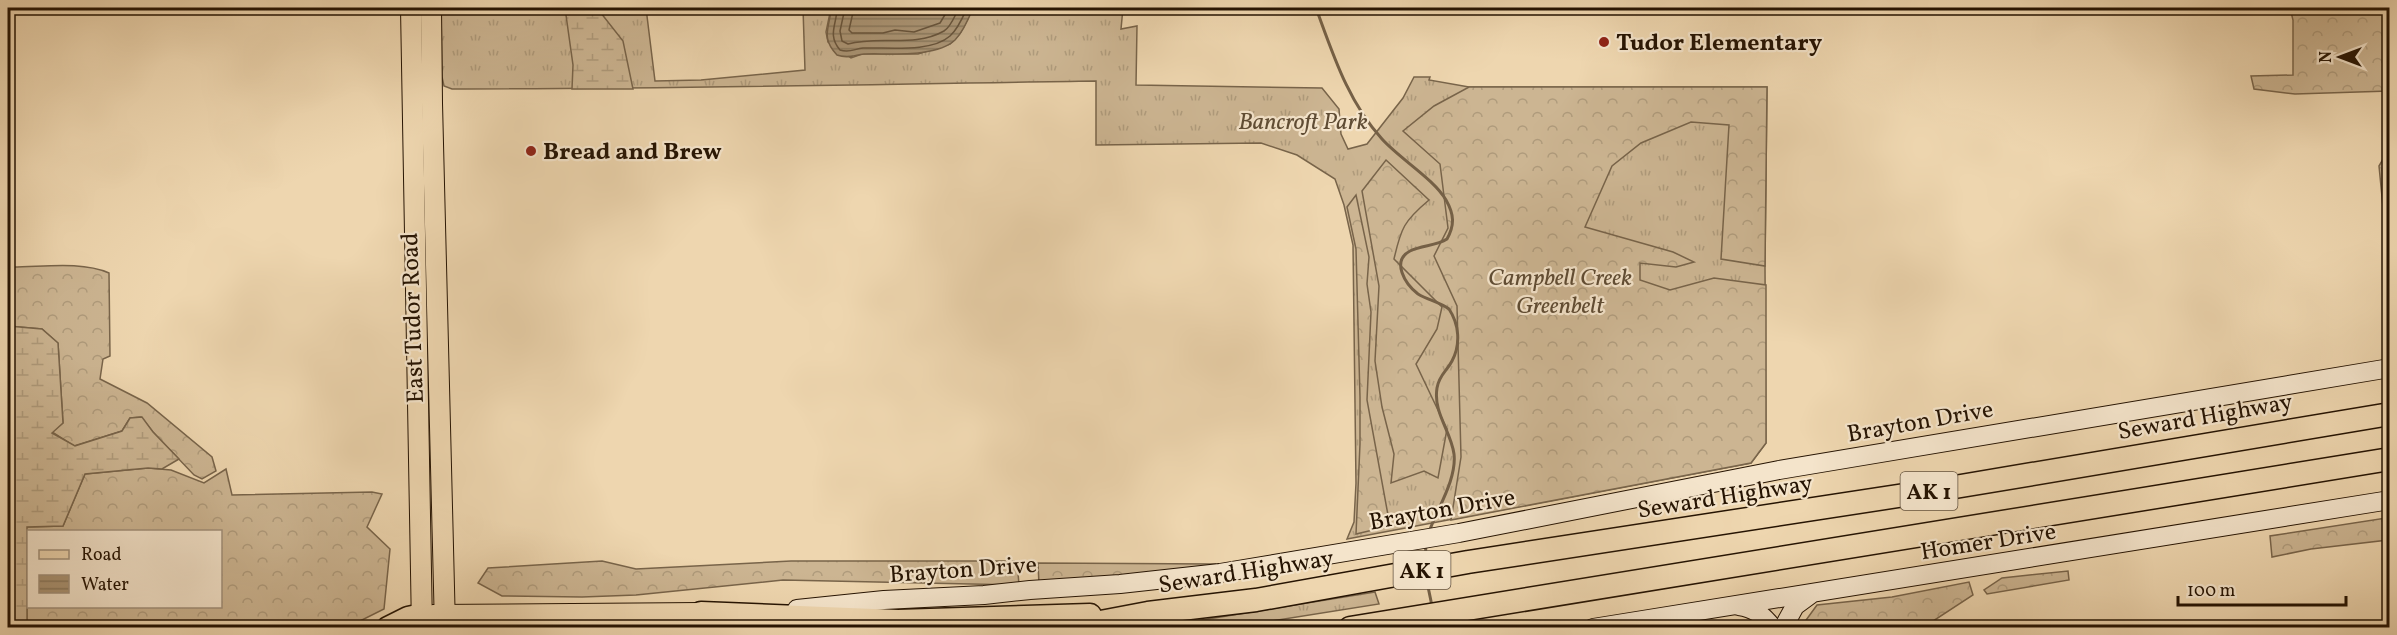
<svg xmlns="http://www.w3.org/2000/svg" width="2397" height="635" viewBox="0 0 2397 635" font-family="Vollkorn,serif">
<defs>
<pattern id="grass-tufts" width="24" height="20" patternUnits="userSpaceOnUse" patternTransform="scale(1.5)"><rect width="24" height="20" fill="#ccb592"/><path d="M3 7l-1-3M5 7V3M7 7l1-3M15 17l-1-3M17 17v-4M19 17l1-3" fill="none" stroke="#af9b7c"/></pattern>
<pattern id="forest-crowns" width="20" height="18" patternUnits="userSpaceOnUse" patternTransform="scale(1.5)"><rect width="20" height="18" fill="#ccb592"/><path d="M2 6a3 3 0 1 1 6 0M12 15a3 3 0 1 1 6 0" fill="none" stroke="#af9b7c"/></pattern>
<pattern id="wetland-marsh" width="20" height="14" patternUnits="userSpaceOnUse" patternTransform="scale(1.5)"><rect width="20" height="14" fill="#ccb592"/><path d="M1 5h8M5 5V1M11 12h8M15 12V8" fill="none" stroke="#af9b7c"/></pattern>
<pattern id="water-rules" width="6" height="5" patternUnits="userSpaceOnUse" patternTransform="scale(1.5)"><rect width="6" height="5" fill="#aa9474"/><path d="M0 2.5h6" fill="none" stroke="#8a785d"/></pattern>
</defs>
<rect width="100%" height="100%" fill="#eed6af"/>
<filter id="stains"><feTurbulence type="fractalNoise" baseFrequency=".00333" numOctaves="4"/><feColorMatrix values="0 0 0 0 .2 0 0 0 0 .09 0 0 0 0 .02 0 0 0 .5 -.17"/></filter>
<radialGradient id="worn" r=".72"><stop offset=".6" stop-color="#630" stop-opacity="0"/><stop offset="1" stop-color="#630" stop-opacity=".3"/></radialGradient>
<g fill="url(#grass-tufts)" stroke="#78644a" stroke-width="1.5">
<path d="M441,8H646L655,81L701,80L805,70L803,8H831L826,32L828,42L851,58L862,54H918L950,44L961,32L973,8H1123L1121,29L1137,26L1136,85L1322,88L1339,109L1341,134L1348,149L1367,144L1403,98L1414,77H1430L1429,80L1469,87H1767L1765,266L1766,443L1751,463L1347,539L1354,522L1356,483L1353,245L1344,205L1335,179L1297,155L1261,143L1096,145V81C881,84 667,89 452,89L444,86L442,77Z"/>
<path d="M1375,592L1379,604L1234,627L1152,628Z"/>
<path d="M458,623L953,625L954,628H458Z"/>
</g>
<g fill="url(#forest-crowns)" stroke="#78644a" stroke-width="1.5" fill-rule="evenodd">
<path d="M2290,8H2389V91L2295,94L2254,89L2251,76L2293,75V20Z"/>
<path d="M1469,87H1767L1765,266L1721,259L1729,125L1691,122L1641,143L1612,166L1585,227L1673,252L1694,262L1676,267L1640,263V280L1670,290L1714,278L1766,285V443L1751,463L1451,520L1461,457L1457,306L1434,256L1448,228L1440,164L1403,131L1434,106Z"/>
<path d="M2389,149V241L2386,238L2379,166Z"/>
<path d="M1386,160L1429,200C1404,221 1401,228 1394,259L1442,307L1437,329L1416,364L1447,429L1438,478L1424,471L1391,483L1394,454L1382,407L1375,361L1379,286L1362,191Z"/>
<path d="M8,184H13V267C43,267 81,261 109,273L110,356L103,359L100,379L147,403L212,457L216,471L202,479L194,475L153,432L141,417L130,418L122,431L74,446L52,432L63,423L58,343L42,329L8,326Z"/>
<path d="M1356,195L1369,257L1367,284L1371,312L1367,400L1390,526L1356,534L1360,444V397L1356,249L1347,207Z"/>
<path d="M148,468L171,470L204,483L226,469L232,495L372,492L382,494L367,527L390,549L384,609L348,627H27L26,527L63,526L85,474ZM28,532H220V606H28Z"/>
<path d="M2386,518L2389,522L2388,540L2311,549L2272,557L2270,536Z"/>
<path d="M602,561L636,569L791,561H1017L1019,585L783,580L636,595L582,597L502,596L478,583L488,568Z"/>
<path d="M1038,563L1216,564L1167,575L1039,585Z"/>
<path d="M2068,571L2069,580L1987,594L1984,590L2002,578Z"/>
<path d="M1969,582L1973,595L1924,627H1801L1817,605L1892,597Z"/>
</g>
<g fill="url(#wetland-marsh)" stroke="#78644a" stroke-width="1.5">
<path d="M565,8H597L623,41L633,89H572L573,65Z"/>
<path d="M8,326L42,329L58,343L63,423L52,433L75,446L122,431L130,418L142,417L153,432L179,459L162,469L148,468L85,474L63,526L27,527V627H8Z"/>
</g>
<path fill="url(#water-rules)" stroke="#756046" stroke-width="1.5" d="M831,8H973C969,18 963,32 955,40C936,58 888,53 864,54C854,55 848,59 837,55C820,37 830,28 831,8Z"/>
<g fill="none" stroke-linecap="round" stroke-linejoin="round">
<g stroke="#68543b" stroke-width="1.5">
<path d="M837,8C837,24 827,35 840,50C850,53 854,49 863,48C887,47 931,53 950,36C958,29 963,17 967,8"/>
<path d="M845,8L840,31L842,41L848,44C879,35 914,48 944,31C951,27 955,15 959,8"/>
<path d="M854,8L849,30L852,33H883L895,30L914,32L940,23L949,8"/>
</g>
<g stroke="#756046" stroke-width="3">
<path d="M1316,8C1333,54 1348,102 1382,139C1400,159 1434,179 1446,200C1454,214 1455,225 1447,239C1436,246 1422,245 1410,251C1391,261 1405,284 1418,294C1428,300 1439,302 1449,309C1459,324 1461,344 1452,361C1447,371 1439,375 1437,388C1433,413 1451,431 1454,454C1457,479 1437,509 1429,532"/>
<path d="M1425,562L1426,544"/>
<path d="M1426,577L1432,606"/>
</g>
<g stroke="#251302" stroke-width="20">
<g id="secondary">
<path d="M1739,606C1754,608 1763,615 1773,628"/>
<path d="M797,609L884,600L984,595L1030,590L1120,584L1220,573L1459,533L1779,470L2390,368"/>
<path d="M1593,628L2390,500"/>
<path d="M1783,628L1795,606L1810,595"/>
</g>
</g>
<g stroke="#251302" stroke-width="22">
<g id="primary">
<path d="M411,8L422,628"/>
<path d="M431,8L432,103L445,628"/>
<path d="M433,615L701,613"/>
</g>
</g>
<g stroke="#251302" stroke-width="25">
<g id="highway">
<path d="M701,613L898,621L1090,615"/>
<path d="M388,628L408,618L422,615"/>
<path d="M1069,628L1148,613L1256,600L1468,562L1937,490L2390,414"/>
<path d="M1350,628L2390,459"/>
</g>
</g>
<use href="#secondary" stroke="#f4e4cb" stroke-width="18"/>
<use href="#primary" stroke="#eed6af" stroke-width="20"/>
<use href="#highway" stroke="#eed6af" stroke-width="22"/>
</g>
<g fill="#8f2418" stroke="#f4e4cb" stroke-width="2">
<circle cx="1604" cy="42" r="6"/>
<circle cx="531" cy="151" r="6"/>
</g>
<g text-anchor="middle" stroke-width="4.5" stroke-linejoin="round" paint-order="stroke">
<g fill="#f4e4cb" stroke="#63523e" stroke-width="1.5">
<rect x="1900.5" y="472" width="57" height="38" rx="4.5"/>
<rect x="1393.5" y="551" width="57" height="38" rx="4.5"/>
</g>
<g font-size="22" font-weight="bold" fill="#251302">
<text x="1929" y="499">AK 1</text>
<text x="1422" y="578">AK 1</text>
</g>
<g font-size="24" font-weight="bold" fill="#251302" stroke="#f4e4cb" text-anchor="start">
<text x="1616" y="50">Tudor Elementary</text>
<text x="543" y="159">Bread and Brew</text>
</g>
<g font-size="24" font-style="italic" fill="#5f4c34" stroke="#f4e4cb">
<text x="1303" y="129">Bancroft Park</text>
<text x="1560" y="285">Campbell Creek<tspan x="1560" dy="28">Greenbelt</tspan></text>
</g>
<g font-size="24" fill="#251302" stroke="#f4e4cb">
<text transform="translate(412 318) rotate(-92)" y="8">East Tudor Road</text>
<text transform="translate(2205 416) rotate(-10)" y="8">Seward Highway</text>
<text transform="translate(1920 421) rotate(-10)" y="8">Brayton Drive</text>
<text transform="translate(1725 496) rotate(-9)" y="8">Seward Highway</text>
<text transform="translate(1442 509) rotate(-10)" y="8">Brayton Drive</text>
<text transform="translate(1988 541) rotate(-9)" y="8">Homer Drive</text>
<text transform="translate(963 569) rotate(-4)" y="8">Brayton Drive</text>
<text transform="translate(1246 571) rotate(-9)" y="8">Seward Highway</text>
</g>
</g>
<rect width="2397" height="635" fill="none" stroke="#eed6af" stroke-width="30"/>
<rect x="9" y="9" width="2379" height="617" fill="none" stroke="#251302" stroke-width="3"/>
<rect x="15" y="15" width="2367" height="605" fill="none" stroke="#251302" stroke-width="1.5"/>
<rect x="27" y="530" width="195" height="78" fill="#f4e4cb" stroke="#a1907b" stroke-width="1.5"/>
<rect x="39" y="550" width="30" height="9" fill="#eed6af" stroke="#a1907b" stroke-width="1.5"/>
<text x="81" y="560" font-size="18" fill="#251302">Road</text>
<rect x="39" y="575" width="30" height="18" fill="url(#water-rules)" stroke="#a1907b" stroke-width="1.5"/>
<text x="81" y="590" font-size="18" fill="#251302">Water</text>
<g transform="translate(2340 57) rotate(270)" stroke="#f4e4cb" stroke-width="4.5" paint-order="stroke">
<path d="M0-4.5L10 22L0 15L-10 22Z" fill="#251302"/>
<text y="-9" font-size="16" font-weight="bold" text-anchor="middle" fill="#251302">N</text>
</g>
<path d="M2178 596v9h168v-9" fill="none" stroke="#251302" stroke-width="3"/>
<text x="2187" y="596" font-size="18" fill="#251302" stroke="#f4e4cb" stroke-width="4.5" paint-order="stroke">100 m</text>
<rect width="100%" height="100%" filter="url(#stains)"/>
<rect width="100%" height="100%" fill="url(#worn)"/>
</svg>
